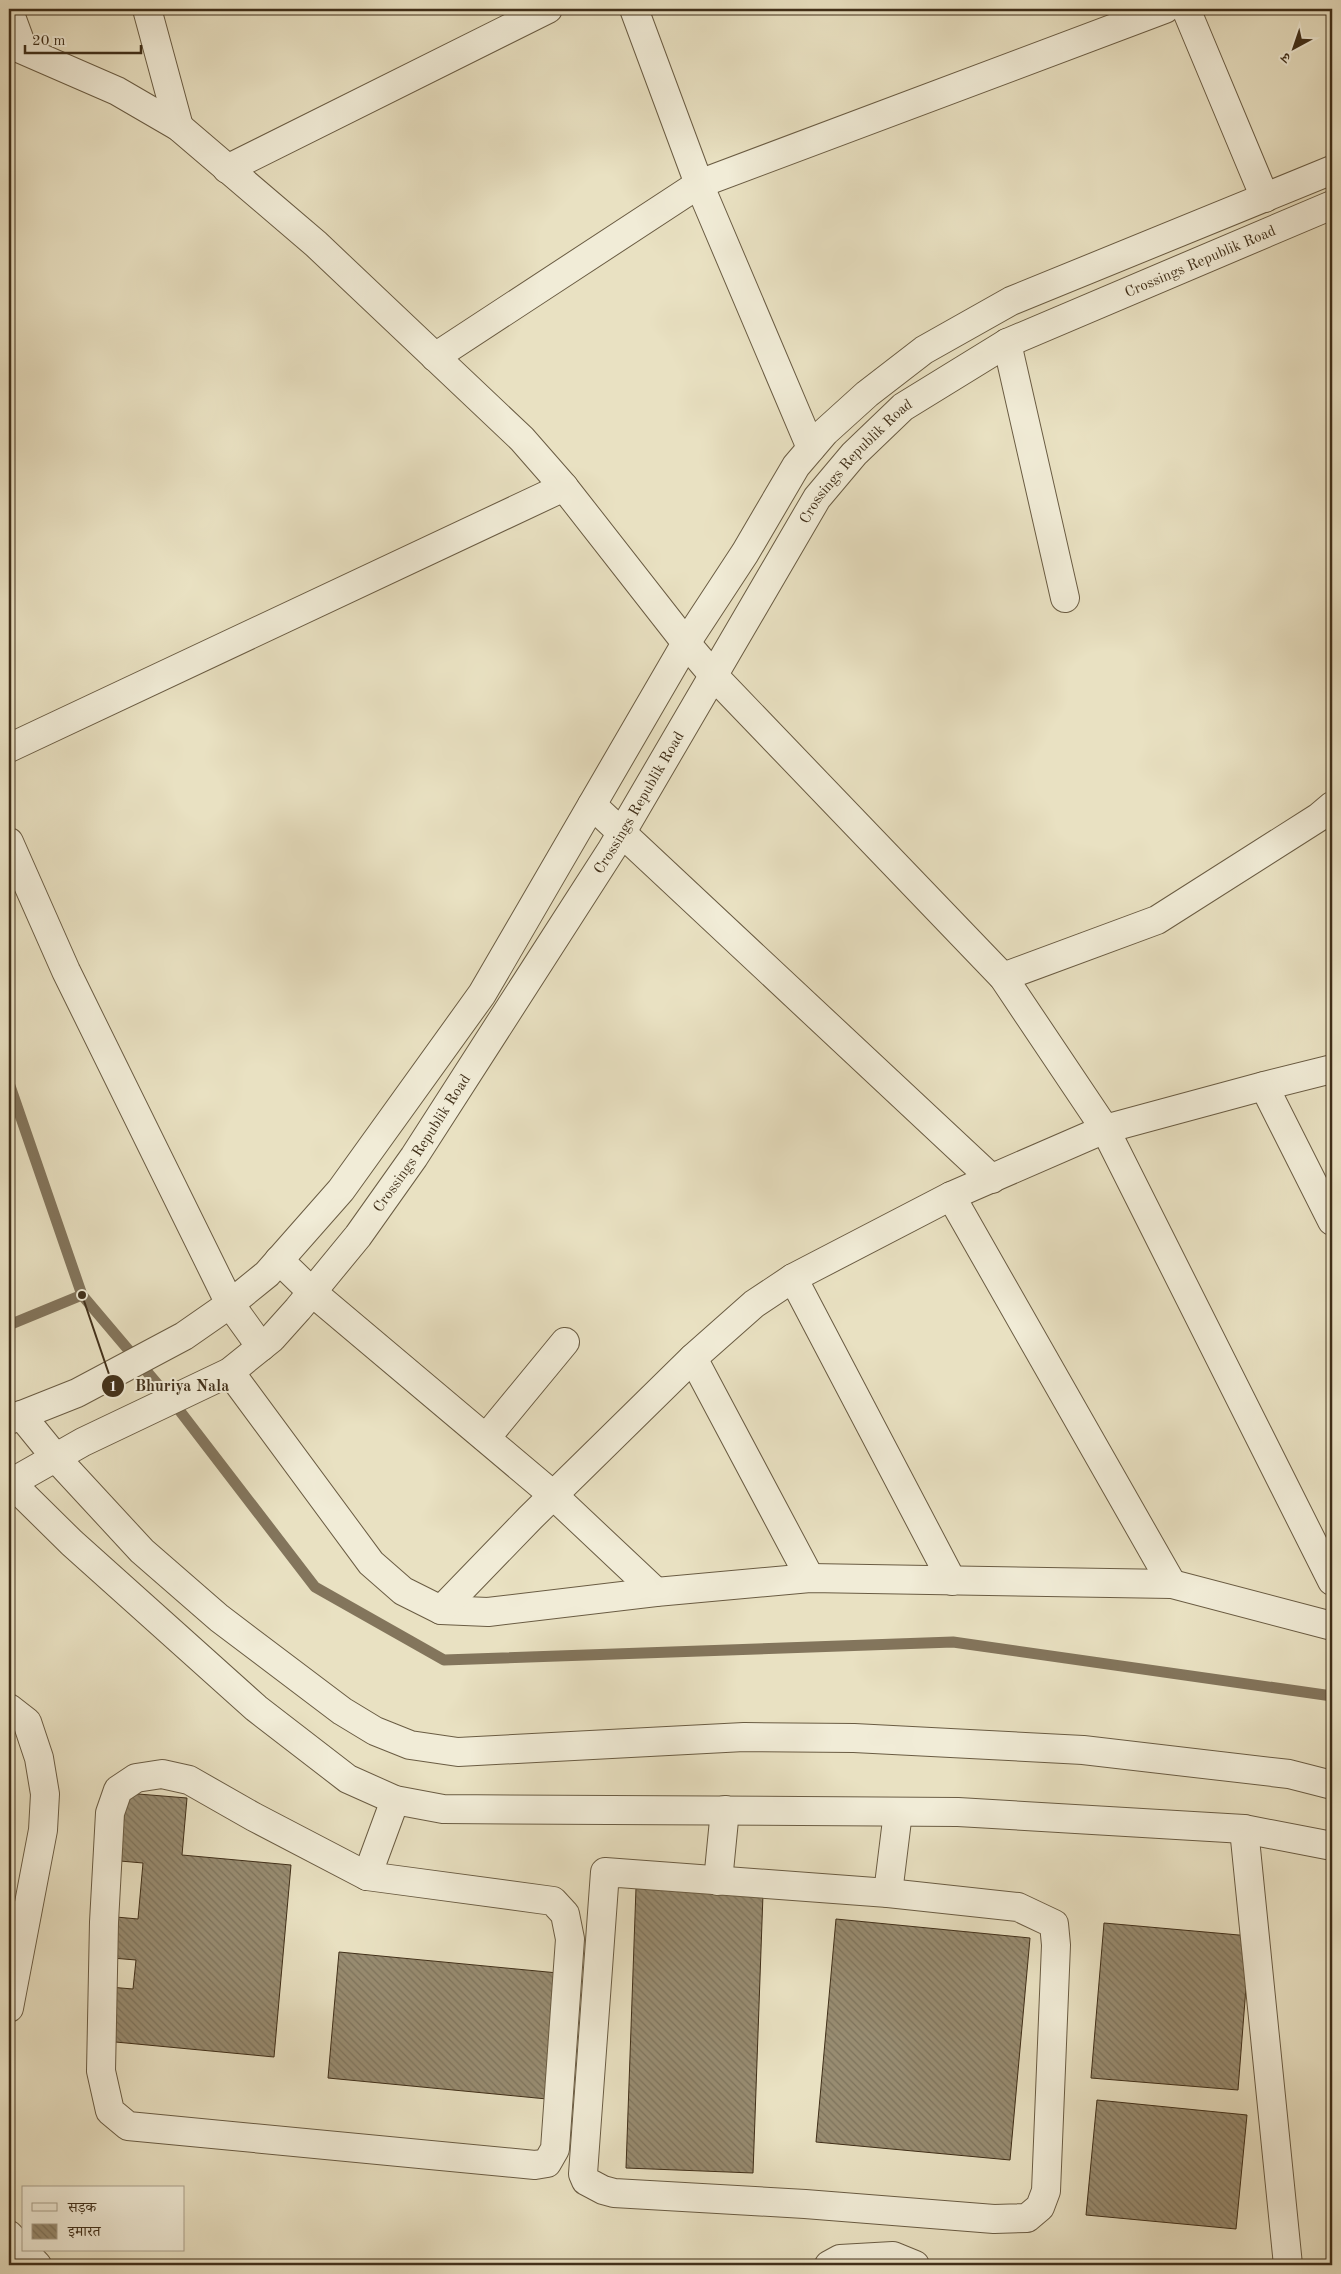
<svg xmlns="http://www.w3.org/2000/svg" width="1341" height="2274" viewBox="0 0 1341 2274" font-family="'Old Standard TT','Noto Serif Devanagari',serif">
<defs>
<pattern id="building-back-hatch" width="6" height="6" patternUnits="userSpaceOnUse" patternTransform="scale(1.25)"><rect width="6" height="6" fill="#988c71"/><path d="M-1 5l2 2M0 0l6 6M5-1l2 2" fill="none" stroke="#7d735c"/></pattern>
</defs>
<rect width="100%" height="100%" fill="#e9e1c2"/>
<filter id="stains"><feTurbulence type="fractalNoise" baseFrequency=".004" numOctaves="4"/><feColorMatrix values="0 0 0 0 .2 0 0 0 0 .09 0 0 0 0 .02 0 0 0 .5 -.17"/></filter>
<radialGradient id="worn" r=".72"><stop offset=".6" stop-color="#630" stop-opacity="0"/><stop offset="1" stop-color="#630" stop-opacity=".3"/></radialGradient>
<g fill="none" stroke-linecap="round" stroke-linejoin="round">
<g stroke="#83755c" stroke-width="11">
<path d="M9,1083L82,1295L176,1406L315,1587L444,1660L953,1642L1332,1696"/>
<path d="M9,1325L82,1295"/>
</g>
</g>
<g fill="url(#building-back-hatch)" stroke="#402f19">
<path d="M126,1793L187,1798L182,1855L291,1865L274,2057L105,2041L109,1987L133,1989L136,1960L112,1958L116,1917L138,1919L143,1863L120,1861Z"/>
<path d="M636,1888L763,1894L753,2173L626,2168Z"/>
<path d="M836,1919L1030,1938L1010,2160L816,2142Z"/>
<path d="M1104,1923L1250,1936L1238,2090L1091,2078Z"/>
<path d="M339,1952L558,1973L547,2099L328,2078Z"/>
<path d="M1097,2100L1247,2115L1236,2229L1086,2215Z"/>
</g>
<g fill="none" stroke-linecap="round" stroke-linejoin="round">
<g stroke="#6a5c43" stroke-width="30">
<g id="minor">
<path d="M147,9L179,127"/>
<path d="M634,9L699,184L811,448"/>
<path d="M1186,9L1265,198"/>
<path d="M9,11L23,49"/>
<path d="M9,44L117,91L179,127L316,244L522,439L564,487L686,643L714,676L1003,977L1105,1129L1332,1581"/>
<path d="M227,169L548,9"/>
<path d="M1007,343L1065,598"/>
<path d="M435,357L699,184L1165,9"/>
<path d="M9,748L564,487"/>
<path d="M592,805L992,1179"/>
<path d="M9,842L66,971L230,1304L261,1347"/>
<path d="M1003,977L1157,920L1319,817L1332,806"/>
<path d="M1264,1086L1332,1221"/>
<path d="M951,1196L1172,1584"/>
<path d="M279,1260L312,1292L553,1495L656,1592"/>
<path d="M793,1278L952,1581"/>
<path d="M693,1358L810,1578"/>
<path d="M230,1372L371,1563L403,1591L441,1610L488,1612L656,1592L810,1578L1172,1584L1332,1626"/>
<path d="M21,1415L56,1458L142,1551L219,1618L342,1711L375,1731L410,1745L458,1752L744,1737L854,1738L1083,1750L1289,1774L1332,1785"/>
<path d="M9,1420L77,1393L184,1336L230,1304L267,1274L341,1190L482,994L686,643L745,553L796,466L825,432L867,394L924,350L1011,301L1332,170"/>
<path d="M486,1438L565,1342"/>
<path d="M9,1481L72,1543L256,1708L348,1779L395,1800L443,1809L958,1812L1244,1829L1332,1846"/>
<path id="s1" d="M9,1484L83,1442L230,1372L272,1338L298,1309L358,1236L414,1157L612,849L817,498L854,454L903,407L1007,343L1332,205"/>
<path d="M441,1610L530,1518L693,1358L754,1304L793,1278L951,1196L1105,1129L1264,1086L1332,1069"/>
<path d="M9,1708L27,1722L39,1758L45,1794L43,1830L9,2008"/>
<path d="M162,1774L189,1780L254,1817L367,1876L553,1901L565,1914L570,1939L555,2149L547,2163L535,2165L128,2126L110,2111L101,2071L104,1922L110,1813L118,1790L136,1778Z"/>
<path d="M1244,1829L1288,2265"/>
<path d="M605,1872L888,1893L1018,1907L1054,1924L1056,1945L1046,2191L1040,2207L1027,2218L994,2219L805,2204L614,2193L603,2190L586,2181L583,2174Z"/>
<path d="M367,1876L395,1800"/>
<path d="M718,1881L725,1810"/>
<path d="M888,1893L898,1812"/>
<path d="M9,2235L37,2265"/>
<path d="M829,2265L840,2259L893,2256L915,2265"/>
</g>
</g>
<use href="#minor" stroke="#f1ecd7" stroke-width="28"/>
</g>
<g text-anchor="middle" stroke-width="4" stroke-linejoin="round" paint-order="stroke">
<g font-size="15" fill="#402f19" stroke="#f1ecd7">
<text dy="5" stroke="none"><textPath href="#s1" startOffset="1762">Crossings Republik Road</textPath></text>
<text dy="5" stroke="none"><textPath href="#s1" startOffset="1358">Crossings Republik Road</textPath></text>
<text dy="5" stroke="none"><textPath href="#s1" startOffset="952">Crossings Republik Road</textPath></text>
<text dy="5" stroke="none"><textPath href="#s1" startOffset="548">Crossings Republik Road</textPath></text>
</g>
</g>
<path fill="none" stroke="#402f19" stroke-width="2" d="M82 1295L113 1386"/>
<g fill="#402f19" stroke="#f1ecd7" stroke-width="2">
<circle cx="82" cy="1295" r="5"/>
<circle cx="113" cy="1386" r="12"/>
</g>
<g font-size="15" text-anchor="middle" font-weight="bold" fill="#fff">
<text x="113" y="1391">1</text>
</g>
<g font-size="16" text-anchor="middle" font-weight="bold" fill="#402f19" stroke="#f1ecd7" stroke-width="4" stroke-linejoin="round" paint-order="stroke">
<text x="182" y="1391">Bhuriya Nala</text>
</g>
<rect width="1341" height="2274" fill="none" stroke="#e9e1c2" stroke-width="30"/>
<rect x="10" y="10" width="1321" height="2254" fill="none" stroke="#402f19" stroke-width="2.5"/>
<rect x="15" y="15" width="1311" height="2244" fill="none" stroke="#402f19"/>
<rect x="22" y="2186" width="162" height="65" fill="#f1ecd7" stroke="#aaa08b"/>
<rect x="32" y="2203" width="25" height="8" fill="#f1ecd7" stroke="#aaa08b"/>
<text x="68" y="2212" font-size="15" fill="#402f19">सड़क</text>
<rect x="32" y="2224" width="25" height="15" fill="url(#building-back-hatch)" stroke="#aaa08b"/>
<text x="68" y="2236" font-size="15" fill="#402f19">इमारत</text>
<g transform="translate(1294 48) rotate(220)" stroke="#f1ecd7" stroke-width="4" paint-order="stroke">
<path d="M0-4L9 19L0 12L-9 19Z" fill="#402f19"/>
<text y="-8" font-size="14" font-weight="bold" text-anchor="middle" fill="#402f19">उ</text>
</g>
<path d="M25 45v8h116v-8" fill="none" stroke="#402f19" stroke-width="2.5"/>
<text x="32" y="45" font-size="15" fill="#402f19" stroke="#f1ecd7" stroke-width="4" paint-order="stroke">20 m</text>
<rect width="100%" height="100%" filter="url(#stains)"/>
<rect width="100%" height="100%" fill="url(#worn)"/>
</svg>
